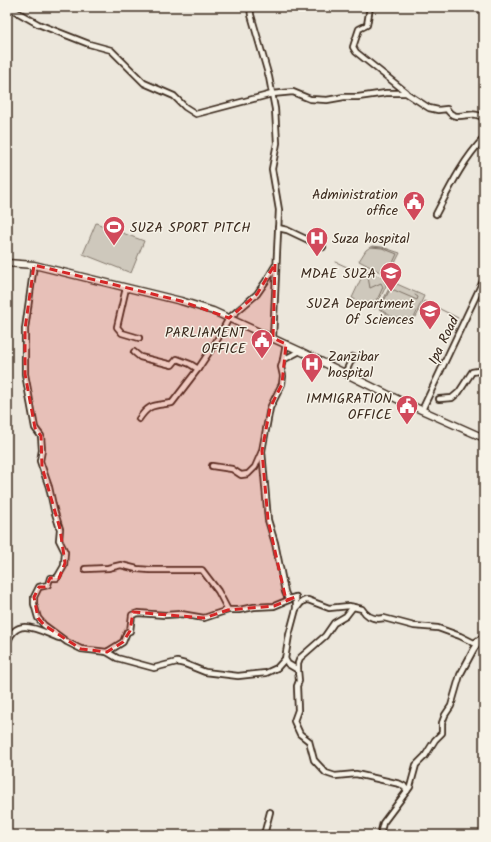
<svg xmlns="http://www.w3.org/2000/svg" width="491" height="842" viewBox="0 0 491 842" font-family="Kalam,sans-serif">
<rect width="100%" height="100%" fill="#ece7dc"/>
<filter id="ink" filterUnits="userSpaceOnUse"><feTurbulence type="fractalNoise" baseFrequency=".025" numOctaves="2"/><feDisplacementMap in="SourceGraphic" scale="8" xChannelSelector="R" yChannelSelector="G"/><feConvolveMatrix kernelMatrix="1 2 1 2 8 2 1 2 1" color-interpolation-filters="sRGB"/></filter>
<g filter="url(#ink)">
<g fill="#cec8bc" stroke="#84796d">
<path d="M96,223L144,241L131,273L83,254Z"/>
<path d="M372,246L382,247L400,253L390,273L384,274L359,261L366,250Z"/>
<path d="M365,270L383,278L386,286L375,309L352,298Z"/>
<path d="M397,284L424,296L414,318L409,322H401L379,309L389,288L393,287Z"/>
</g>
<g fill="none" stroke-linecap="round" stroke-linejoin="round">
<g stroke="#7c7064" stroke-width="1">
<path d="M371,247L382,248L397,254L390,269"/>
<path d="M336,262L360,273"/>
<path d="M364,275L368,277L370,288L381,283L383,287L378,298L374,301"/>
<path d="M381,307L389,291L394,290L417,300L418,297L415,295"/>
<path d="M416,317L424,301L458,318"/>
</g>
<g stroke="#3b2a1e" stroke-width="8">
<g id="minor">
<path d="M8,7L38,24L89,44L111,50L144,83L174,96L185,107L196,114L272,94L293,92L310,99L327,100L344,97H358L386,93H406L429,108L438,110L447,109C455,125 474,107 484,119"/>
<path d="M250,7L251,15L269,77L275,109L277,143L272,169L279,210L273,338"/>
<path d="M370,7L367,25L359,29L353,47L356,52L406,92"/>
<path d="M436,214C450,187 463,160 484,138"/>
<path d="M278,228L287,230L323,247"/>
<path d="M34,265L25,329V374L35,428L41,436L42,450L40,461L42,467L49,487L54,510L60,529L59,540L65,552L64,566L57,578H50L48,585L39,587L34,597V604L38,618L44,625L67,642L81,649L107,652L123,642L127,632L130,631L132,615L138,613L165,615L181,614L204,618L228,610H239L254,607L274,606L296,597"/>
<path d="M126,288L117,327L122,333L139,338"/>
<path d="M300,351L283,360L281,367L283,376L282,384L270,408L262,451L268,520L275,543L285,592L288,599L296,597V609L289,635L285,659L288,664L298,670L299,681L297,686L298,710L294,721L300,734L309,741L314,760L326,773L335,776L356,774L400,784L404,786L407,791"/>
<path d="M134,352L140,357L172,365L177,359L190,364L198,369"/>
<path d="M283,360L286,344"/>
<path d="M345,373L353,357"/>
<path d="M439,399L452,398L459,392L472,372L484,370"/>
<path d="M422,410L484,279"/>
<path d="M139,419C150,403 154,406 172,403L198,369L216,342L229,318L257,294L266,281L275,266"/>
<path d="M212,466L232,469L241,475L248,474L255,467L262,451"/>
<path d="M85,569L108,568L121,565L137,569L150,570H202L218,591L228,610"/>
<path d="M296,609C300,605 301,600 308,600L329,608L349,606L362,609C367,617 375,620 384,618L414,626L438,628L460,636L474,643L480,639"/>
<path d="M7,645C15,614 40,631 59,638"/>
<path d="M107,652L117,658L154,668L177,662L185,664L205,672L238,676L266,673L277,668L285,659"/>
<path d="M298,670V663L300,658L325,636L334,623L346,616L353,607"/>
<path d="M262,835L265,831L270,812"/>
<path d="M380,835L383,823L410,787L416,765L425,756L435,740L442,733V723L445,715L451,706L460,675L474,649L484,635"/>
</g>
</g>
<g stroke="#3b2a1e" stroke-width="9">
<path id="major" d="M7,263L34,265L181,301L213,311L300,351L399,400L484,438"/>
</g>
<use href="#minor" stroke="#f7f3e8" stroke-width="4.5"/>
<use href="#major" stroke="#f7f3e8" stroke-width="6"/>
</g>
</g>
<path fill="#d62828" fill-opacity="0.2" stroke="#d62828" stroke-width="3" stroke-dasharray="8 5" stroke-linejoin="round" d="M275,264L273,338L286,344L282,384L270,408L262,451L268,520L286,600L296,597L274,606L228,610L204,618L133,612L130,631L123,642L107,652L81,649L44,625L38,618L34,597L39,587H46L50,578H59L65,563L60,529L42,467L41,436L35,428L25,374V329L34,265L181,301L229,318L257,294Z"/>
<defs>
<g id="civic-pin" transform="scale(1.15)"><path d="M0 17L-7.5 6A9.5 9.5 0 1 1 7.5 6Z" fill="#d1495b" stroke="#f7f3e8"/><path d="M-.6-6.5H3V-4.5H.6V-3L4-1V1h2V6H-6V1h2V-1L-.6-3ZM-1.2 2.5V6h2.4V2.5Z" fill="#fff"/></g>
<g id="stadium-pin" transform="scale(1.15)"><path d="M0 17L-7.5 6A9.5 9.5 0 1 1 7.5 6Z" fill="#d1495b" stroke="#f7f3e8"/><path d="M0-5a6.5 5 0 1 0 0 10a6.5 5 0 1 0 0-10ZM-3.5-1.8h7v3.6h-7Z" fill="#fff"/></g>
<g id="hospital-pin" transform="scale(1.15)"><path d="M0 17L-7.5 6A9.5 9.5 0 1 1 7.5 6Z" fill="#d1495b" stroke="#f7f3e8"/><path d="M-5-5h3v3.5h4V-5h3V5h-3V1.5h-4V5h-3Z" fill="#fff"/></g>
<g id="university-pin" transform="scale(1.15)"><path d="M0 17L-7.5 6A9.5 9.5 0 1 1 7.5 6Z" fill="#d1495b" stroke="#f7f3e8"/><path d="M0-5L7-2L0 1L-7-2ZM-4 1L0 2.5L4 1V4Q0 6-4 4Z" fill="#fff"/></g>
</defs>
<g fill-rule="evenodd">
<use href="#civic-pin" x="414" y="202"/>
<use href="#stadium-pin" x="114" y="227"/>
<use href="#hospital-pin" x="317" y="238"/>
<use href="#university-pin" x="391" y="273"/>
<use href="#university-pin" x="430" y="311"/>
<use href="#civic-pin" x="262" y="340"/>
<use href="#hospital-pin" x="312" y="364"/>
<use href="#civic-pin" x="407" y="406"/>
</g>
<g text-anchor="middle" stroke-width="3" stroke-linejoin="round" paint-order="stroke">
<g font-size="14" fill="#3b2a1e" stroke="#f7f3e8" text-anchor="end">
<text x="398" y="199">Administration<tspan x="398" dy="16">office</tspan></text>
<text x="130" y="232" text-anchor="start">SUZA SPORT PITCH</text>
<text x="332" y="243" text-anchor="start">Suza hospital</text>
<text x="376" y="278">MDAE SUZA</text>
<text x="414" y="308">SUZA Department<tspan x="414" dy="16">Of Sciences</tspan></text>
<text x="246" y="337">PARLIAMENT<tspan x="246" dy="16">OFFICE</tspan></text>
<text x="328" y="361" text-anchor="start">Zanzibar<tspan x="328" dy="16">hospital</tspan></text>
<text x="392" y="403">IMMIGRATION<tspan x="392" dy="16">OFFICE</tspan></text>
</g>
<g font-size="14" fill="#3b2a1e" stroke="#f7f3e8">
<text transform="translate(443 340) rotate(-64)" y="5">Ipa Road</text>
</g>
</g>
<rect width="491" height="842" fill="none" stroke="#f7f3e8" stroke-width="24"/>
<rect x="12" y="12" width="467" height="818" fill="none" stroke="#3b2a1e" stroke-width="1.5" filter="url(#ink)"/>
</svg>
